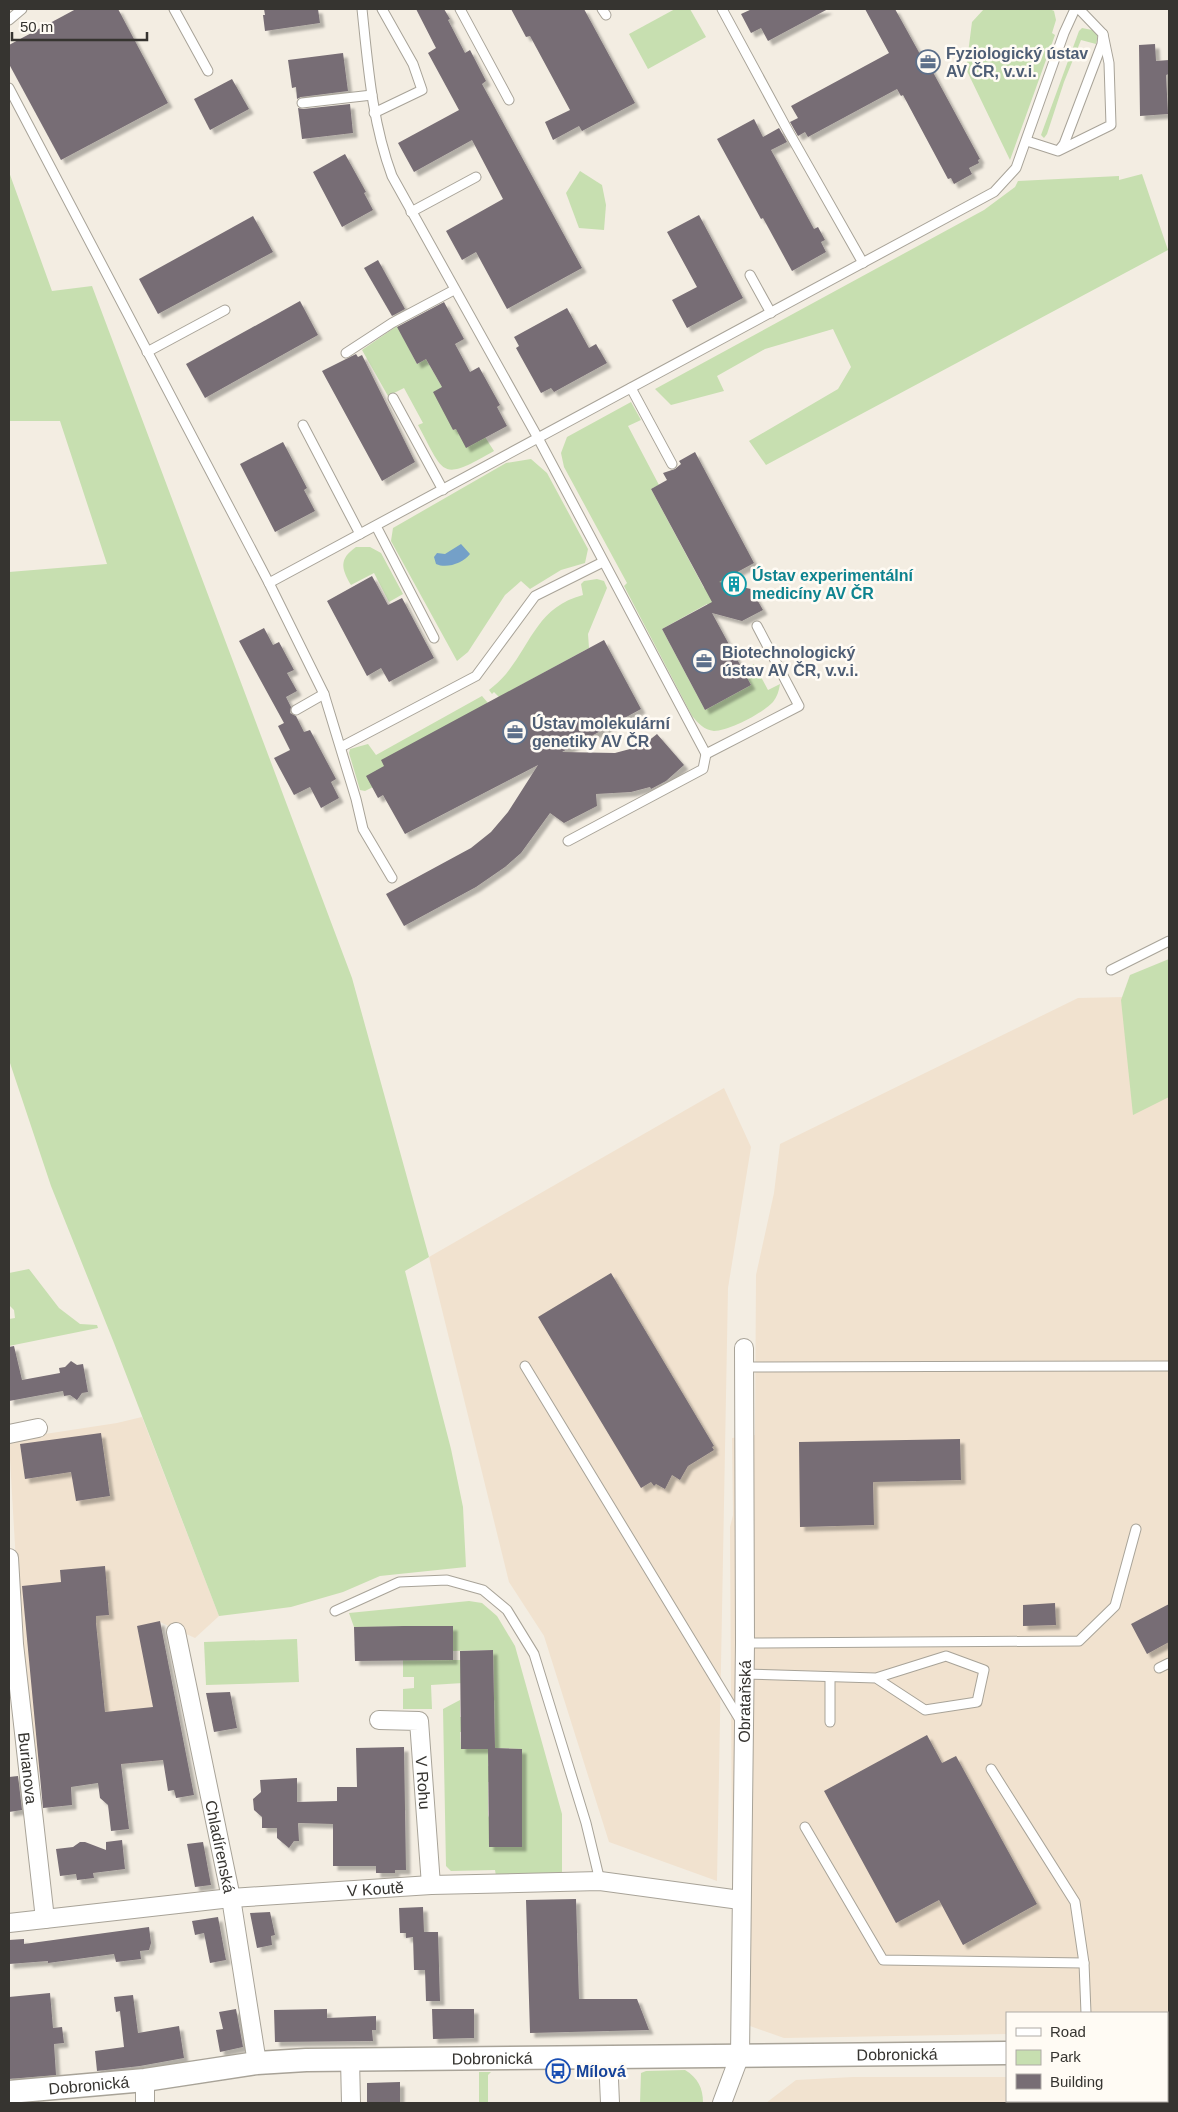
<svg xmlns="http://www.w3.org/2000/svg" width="1178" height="2112" viewBox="0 0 1178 2112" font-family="Helvetica,sans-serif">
<defs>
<filter id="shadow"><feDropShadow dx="4.5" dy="4.5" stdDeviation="1" flood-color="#0004"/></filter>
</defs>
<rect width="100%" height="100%" fill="#f3ede2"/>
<g fill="#f1e2cf">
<path d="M1125,997L1169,1096V2029H1167V2013H1007V2034L784,2038L733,2020L730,1527L733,1515L732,1438L755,1435L756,1275L774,1193L780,1144L1078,998Z"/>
<path d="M724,1088L751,1147L728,1288L717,1881L609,1842L544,1636L509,1582L429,1257Z"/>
<path d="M142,1417L219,1616L195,1638L160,1622L186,1758L36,1772L20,1632L9,1442L45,1434L117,1423Z"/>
<path d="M853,2077H1007V2101H1167V2077H1169V2103H766L796,2080Z"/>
</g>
<g fill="#c7dfb0">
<path d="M675,9H690L706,37L648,69L629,34Z"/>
<path d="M984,9H1050L1054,11L1056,20L1052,33L1055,35L1010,160L966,69L972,22Z"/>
<path d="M1082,28L1092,30L1098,35L1096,44L1081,40L1064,82L1047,134L1044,138L1041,135L1079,31Z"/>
<path d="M580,171L602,185L606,205L604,230L579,228L566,193Z"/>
<path d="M9,172L52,291L92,286L352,978L429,1257L405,1271L451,1449L463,1507L466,1567L380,1576L343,1592L291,1607L219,1616L114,1343L51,1186L9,1060V572L107,564L60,421H9Z"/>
<path d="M1142,174L1168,250L766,465L749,441L838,389L851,367L833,329L765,349L717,376L724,391L671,405L655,389L984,210L1015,187L1018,181L1119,176V180Z"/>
<path d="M397,326L417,364L426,359L442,387L453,430L456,429L485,437L494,451C440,482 445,475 418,425L423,423L404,388L388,396L362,350Z"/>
<path d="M631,402L641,420L628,426L659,485L651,489L704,588L720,580L729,597L711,611L707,604L662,629L705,710L751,685L743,670L754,664L768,690L780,684C779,691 777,697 773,702C763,713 729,731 714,731C704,730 698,723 692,716L624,586L627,583L564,467L561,453L567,437Z"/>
<path d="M531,459L547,473L588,549L585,563L561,570L530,589L521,581L505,595L468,652L457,661L391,541L393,528L506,463Z"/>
<path d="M356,547H370L381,553L403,594L389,602L374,573L351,585C341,568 339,559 356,547Z"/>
<path d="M597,579L604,581L607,588L588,634L589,648L499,697L494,692L492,694L489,690C495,685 501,680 506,674C532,642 538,607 583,595L581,584L584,581Z"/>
<path d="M482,696L488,703L391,778L365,791L360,790L349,753L350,749L368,744L376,755Z"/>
<path d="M1169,959V1097L1133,1115L1121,1000L1130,975Z"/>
<path d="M29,1269L59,1308L80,1324L97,1325L98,1328L9,1346V1319L15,1318L14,1310L9,1305V1273Z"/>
<path d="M469,1601L482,1603L497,1616L515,1646L562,1814V1874L496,1876L495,1870L451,1871L446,1866L443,1709L460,1700V1717H464V1732H460L461,1749H488V1766H493V1782H488V1815L494,1830L489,1831V1847H522V1749L495,1748L493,1650L453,1651V1626L354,1627L349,1613Z"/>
<path d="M297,1639L299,1682L206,1685L204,1642Z"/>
<path d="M403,1660H463V1683L431,1685L432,1709H403V1689L414,1688V1677H403Z"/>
<path d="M685,2070C698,2078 703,2088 703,2103H640L641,2073L646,2071Z"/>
<path d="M479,2072H491L488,2075V2103H479Z"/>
</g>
<path fill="#74a0c8" d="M461,544L470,554C463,563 447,569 436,564L434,557L437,553L445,554Z"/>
<g fill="#776d74" filter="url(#shadow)">
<path d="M76,9H118L168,103L61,160L9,64V45Z"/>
<path d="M264,9H318L320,23L265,31L263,15H265Z"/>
<path d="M416,9H444L450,19L448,20L465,53L470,50L486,81L482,84L582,268L507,309L476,252L462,260L446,231L503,199L472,140L414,172L398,143L459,110L428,53L436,48Z"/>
<path d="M511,9H584L635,103L582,131L579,126L553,140L545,122L570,110L530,36L526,37Z"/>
<path d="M752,9H828L768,41L761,28L751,33L741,14Z"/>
<path d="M865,9H895L926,65L928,63L980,159L978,160L979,163L969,168L972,174L954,184L951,178L948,179L903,95L901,96L897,89L808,137L805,132L798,136L790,122L798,118L791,106L889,53Z"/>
<path d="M1155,44L1156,61L1169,60V74L1166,75L1168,114L1140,116L1139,45Z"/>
<path d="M343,53L348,91L301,97L297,99L296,87L292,88L288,60Z"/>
<path d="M232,79L249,109L210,130L194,99Z"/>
<path d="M350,104L353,133L302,139L298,108L303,109Z"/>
<path d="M754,119L763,137L779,128L787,142L771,150L814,229L818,227L825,240L821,242L826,252L792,271L763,218L761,219L717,139Z"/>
<path d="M345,154L366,192L364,193L373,210L342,227L313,172Z"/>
<path d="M699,215L743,298L687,328L672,300L697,287L667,232Z"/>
<path d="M253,216L273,252L158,314L139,279Z"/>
<path d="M378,260L405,309L392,316L364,268Z"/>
<path d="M300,301L318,335L205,398L186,364Z"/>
<path d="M444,302L464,339L455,344L470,372L479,367L500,405L497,407L507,426L466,448L456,429L453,430L433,392L442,387L426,359L417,364L397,327Z"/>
<path d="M567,308L589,348L596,344L607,363L554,392L551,388L541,393L516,348L519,346L514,337Z"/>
<path d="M356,354L358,357L362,355L415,462L382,481L322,371Z"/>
<path d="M283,442L307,488L304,490L315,511L275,532L240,464Z"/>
<path d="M695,452L754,563L719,582L751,589L763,610L742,621L712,613L751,685L705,710L662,629L712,602L651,489L667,480L663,473L675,469L681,464L679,461Z"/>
<path d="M372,576L388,605L402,598L434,658L389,682L381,668L367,676L327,601Z"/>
<path d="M264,628L273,645L279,642L294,670L287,673L297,691L286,697L291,707L290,713L296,716L304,732L310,730L336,779L331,782L339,798L321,808L310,787L294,795L274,758L290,750L278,726L284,723L239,641Z"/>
<path d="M604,640L641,709L562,752L615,753L630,749L647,742L657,734L684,765L666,781L651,789L650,787L631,792L596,794L597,806L564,823L550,813L521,853L505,867L476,887L404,926L386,894L471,848L491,832L508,812L538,765L405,834L383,795L378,798L366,776L384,766L381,760Z"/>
<path d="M611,1273L714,1446L712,1447L714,1450L688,1466L680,1480L672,1475L665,1489L656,1484L654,1486L651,1482L641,1488L538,1317Z"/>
<path d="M14,1346L22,1380L60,1373L59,1368L65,1367L71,1361L77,1365L83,1364L88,1392L82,1393L77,1400L70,1395L64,1396L63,1391L9,1401V1347Z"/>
<path d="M101,1433L110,1496L76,1501L71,1472L25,1479L20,1444Z"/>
<path d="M960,1439L961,1480L873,1482L874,1525L800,1527L799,1442Z"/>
<path d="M105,1566L109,1615L96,1616V1623L105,1712L153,1707L137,1626L160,1621L194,1795L176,1798L174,1790L168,1791L163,1760L121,1764L129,1829L111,1831L108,1805L100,1798L98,1783L71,1787L72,1805L43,1808L22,1586L61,1582L60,1570Z"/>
<path d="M1055,1603L1056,1625L1023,1626V1605Z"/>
<path d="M1169,1604V1642L1147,1654L1131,1624Z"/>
<path d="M404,1626H453V1660L355,1661L354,1627Z"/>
<path d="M493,1650L495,1748L522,1749V1847H489L488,1749H461L460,1651Z"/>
<path d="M230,1692L237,1728L214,1732L206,1693Z"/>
<path d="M927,1735L942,1763L956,1756L1037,1904L963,1945L939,1900L896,1923L824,1791Z"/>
<path d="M404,1747L406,1870H395V1873H376V1866H333V1824L298,1823L299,1841H294L289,1848L277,1838V1828H262V1817L254,1810L253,1799L261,1792L260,1780L297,1778V1802L337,1801V1787H357L356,1748Z"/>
<path d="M18,1776L22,1810L9,1812V1777Z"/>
<path d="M122,1840L125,1869L93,1873L94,1878L77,1880L76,1874L60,1876L56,1849L73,1847L80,1842H85L106,1850V1842Z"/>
<path d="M203,1842L211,1885L195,1887L187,1844Z"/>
<path d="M576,1899L579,1999H637L649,2030L530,2033L526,1900Z"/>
<path d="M423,1907L424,1932H438L440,2001H426L425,1970H414L413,1937L406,1938V1933H400L399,1908Z"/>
<path d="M270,1912L275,1935L271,1936L272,1945L257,1948L250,1913Z"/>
<path d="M218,1917L226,1960L210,1963L204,1933L195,1935L192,1921Z"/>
<path d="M149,1927L151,1943L149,1950L140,1951L141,1959L116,1962L114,1954L48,1963V1961L9,1964V1940L24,1939V1944Z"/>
<path d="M50,1993L53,2028L62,2027L64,2043L54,2044L56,2075L9,2079V1997Z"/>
<path d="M133,1995L138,2033L179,2026L184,2058L140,2066L97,2071L95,2051L124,2047L120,2011L116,2012L114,1997Z"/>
<path d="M236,2009L243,2047L220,2052L216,2030L223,2029L219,2012Z"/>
<path d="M327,2009V2018L376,2016V2030H372L373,2041L275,2042L274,2010Z"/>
<path d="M432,2009H474V2038L433,2039Z"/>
<path d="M400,2082V2103H367V2083Z"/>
</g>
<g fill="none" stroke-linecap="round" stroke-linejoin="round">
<g stroke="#a8a398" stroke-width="11">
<g id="service">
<path d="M174,9L208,71"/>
<path d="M362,9C368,66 372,122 392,176L538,438L706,754L799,706L757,626"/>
<path d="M460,9L509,100"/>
<path d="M602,9L606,15"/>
<path d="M722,9L787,129L863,263"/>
<path d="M9,20L22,9"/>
<path d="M9,88L269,583L324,694L356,799L363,829L392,878"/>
<path d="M302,103L372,95"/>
<path d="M374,113L422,90L413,64L382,9"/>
<path d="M1027,141L1058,151L1111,125L1109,63L1103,34"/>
<path d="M1060,149L1064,144L1102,44L1103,34L1079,9"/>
<path d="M411,212L476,177"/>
<path d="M750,275L771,313"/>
<path d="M147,352L225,310"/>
<path d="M346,353L392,323L454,290"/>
<path d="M631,388L672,464"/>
<path d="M393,398L443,490"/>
<path d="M303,425L360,534"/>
<path d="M376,526L434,638"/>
<path d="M269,583L994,192L1016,168L1064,33L1075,9"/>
<path d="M296,710L324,694"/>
<path d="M341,747L476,676L535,596L603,562"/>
<path d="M568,841L703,769L706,754"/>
<path d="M1111,970L1169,941"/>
<path d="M525,1366L740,1720"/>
<path d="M744,1367L1169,1366"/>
<path d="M335,1611L399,1582L447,1580L483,1590L507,1610L534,1654L586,1823L600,1881"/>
<path d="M745,1643L1079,1641L1115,1606L1136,1529"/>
<path d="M1159,1668L1169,1663"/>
<path d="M744,1674L876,1678L925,1710L977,1702L984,1670L946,1656L876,1678"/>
<path d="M830,1722V1677"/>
<path d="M991,1769L1075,1902L1084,1963L1086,2013"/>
<path d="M805,1827L883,1960L1084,1963"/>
</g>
</g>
<g stroke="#a8a398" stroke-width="20">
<g id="minor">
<path d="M9,1434L38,1428"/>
<path id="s1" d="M9,1558L14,1644L45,1919"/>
<path id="s2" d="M176,1632L231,1898L257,2063"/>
<path id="s3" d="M379,1720L419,1721L431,1885"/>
<path id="s4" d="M9,1923L231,1898L431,1885L600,1881L740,1900"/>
<path d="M608,2057L610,2103"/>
<path d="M350,2059L351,2103"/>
<path d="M145,2080V2103"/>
<path id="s5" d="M722,2103L740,2055L745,1643L744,1348"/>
</g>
</g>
<g stroke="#a8a398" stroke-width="25">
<g id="tertiary">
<path d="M1167,2051H1169"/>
<path id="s6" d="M9,2092L145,2080L257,2063L306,2060L1007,2053"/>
</g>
</g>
<use href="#service" stroke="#fff" stroke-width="9"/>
<use href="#minor" stroke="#fff" stroke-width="18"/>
<use href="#tertiary" stroke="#fff" stroke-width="22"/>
</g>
<defs>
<g id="office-ring" transform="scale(1.25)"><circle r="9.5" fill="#fffbf4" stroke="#5c6f8a" stroke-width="1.5"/><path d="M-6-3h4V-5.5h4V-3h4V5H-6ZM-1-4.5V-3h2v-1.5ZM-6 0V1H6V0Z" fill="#5c6f8a"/></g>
<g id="building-ring" transform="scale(1.25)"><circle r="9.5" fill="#fffbf4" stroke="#0f9aa8" stroke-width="1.5"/><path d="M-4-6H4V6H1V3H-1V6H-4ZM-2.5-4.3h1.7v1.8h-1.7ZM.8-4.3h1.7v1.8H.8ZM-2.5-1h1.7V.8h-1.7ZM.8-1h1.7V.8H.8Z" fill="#0f9aa8"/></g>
<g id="bus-ring" transform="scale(1.25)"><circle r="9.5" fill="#fffbf4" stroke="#1a4fb4" stroke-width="1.5"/><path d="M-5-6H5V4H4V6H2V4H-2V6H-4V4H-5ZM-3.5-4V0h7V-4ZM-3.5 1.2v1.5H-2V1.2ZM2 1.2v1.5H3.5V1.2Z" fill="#1a4fb4"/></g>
</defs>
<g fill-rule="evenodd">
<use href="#office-ring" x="928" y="62"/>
<use href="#building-ring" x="734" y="584"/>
<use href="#office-ring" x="704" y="661"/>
<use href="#office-ring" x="515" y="732"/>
<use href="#bus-ring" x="558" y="2071"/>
</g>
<g text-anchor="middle" stroke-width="5" stroke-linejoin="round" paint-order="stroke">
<g font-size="16" font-weight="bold" fill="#4e5e75" stroke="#fffbf4" text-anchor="start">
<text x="946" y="59">Fyziologický ústav<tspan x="946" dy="18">AV ČR, v.v.i.</tspan></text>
<text x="722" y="658">Biotechnologický<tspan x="722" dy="18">ústav AV ČR, v.v.i.</tspan></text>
<text x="532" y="729">Ústav molekulární<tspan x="532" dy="18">genetiky AV ČR</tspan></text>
</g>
<g font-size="16" font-weight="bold" fill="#0d838f" stroke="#fffbf4" text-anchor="start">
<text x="752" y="581">Ústav experimentální<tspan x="752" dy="18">medicíny AV ČR</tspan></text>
</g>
<g font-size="16" fill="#363430" stroke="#fffbf4">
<text dy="6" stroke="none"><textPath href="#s5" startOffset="405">Obrataňská</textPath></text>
<text dy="6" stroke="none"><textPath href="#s1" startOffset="211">Burianova</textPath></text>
<text dy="6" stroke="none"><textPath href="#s3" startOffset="102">V Rohu</textPath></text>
<text dy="6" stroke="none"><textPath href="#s2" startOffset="219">Chladírenská</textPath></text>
<text dy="6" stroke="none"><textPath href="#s4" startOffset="368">V Koutě</textPath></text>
<text dy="6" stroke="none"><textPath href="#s6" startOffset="890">Dobronická</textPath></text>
<text dy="6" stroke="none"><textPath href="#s6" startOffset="485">Dobronická</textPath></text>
<text dy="6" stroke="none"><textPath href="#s6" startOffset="80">Dobronická</textPath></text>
</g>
<g font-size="16" font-weight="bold" fill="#164399" stroke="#fffbf4" text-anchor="start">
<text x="576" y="2077">Mílová</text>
</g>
</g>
<rect width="1178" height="2112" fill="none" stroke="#363430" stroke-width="20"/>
<rect x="1006" y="2012" width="162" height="90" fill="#fffbf4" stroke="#afaba6"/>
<rect x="1016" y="2028" width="25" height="8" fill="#ffffff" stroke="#afaba6"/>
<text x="1050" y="2037" font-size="15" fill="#363430">Road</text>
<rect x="1016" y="2050" width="25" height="15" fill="#c7dfb0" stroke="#afaba6"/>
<text x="1050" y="2062" font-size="15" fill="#363430">Park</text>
<rect x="1016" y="2074" width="25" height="15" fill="#776d74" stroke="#afaba6"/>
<text x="1050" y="2087" font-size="15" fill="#363430">Building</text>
<path d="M12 32v8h135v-8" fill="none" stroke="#363430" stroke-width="2.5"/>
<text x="20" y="32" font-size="15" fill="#363430" stroke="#fffbf4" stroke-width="4" paint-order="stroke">50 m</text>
</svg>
